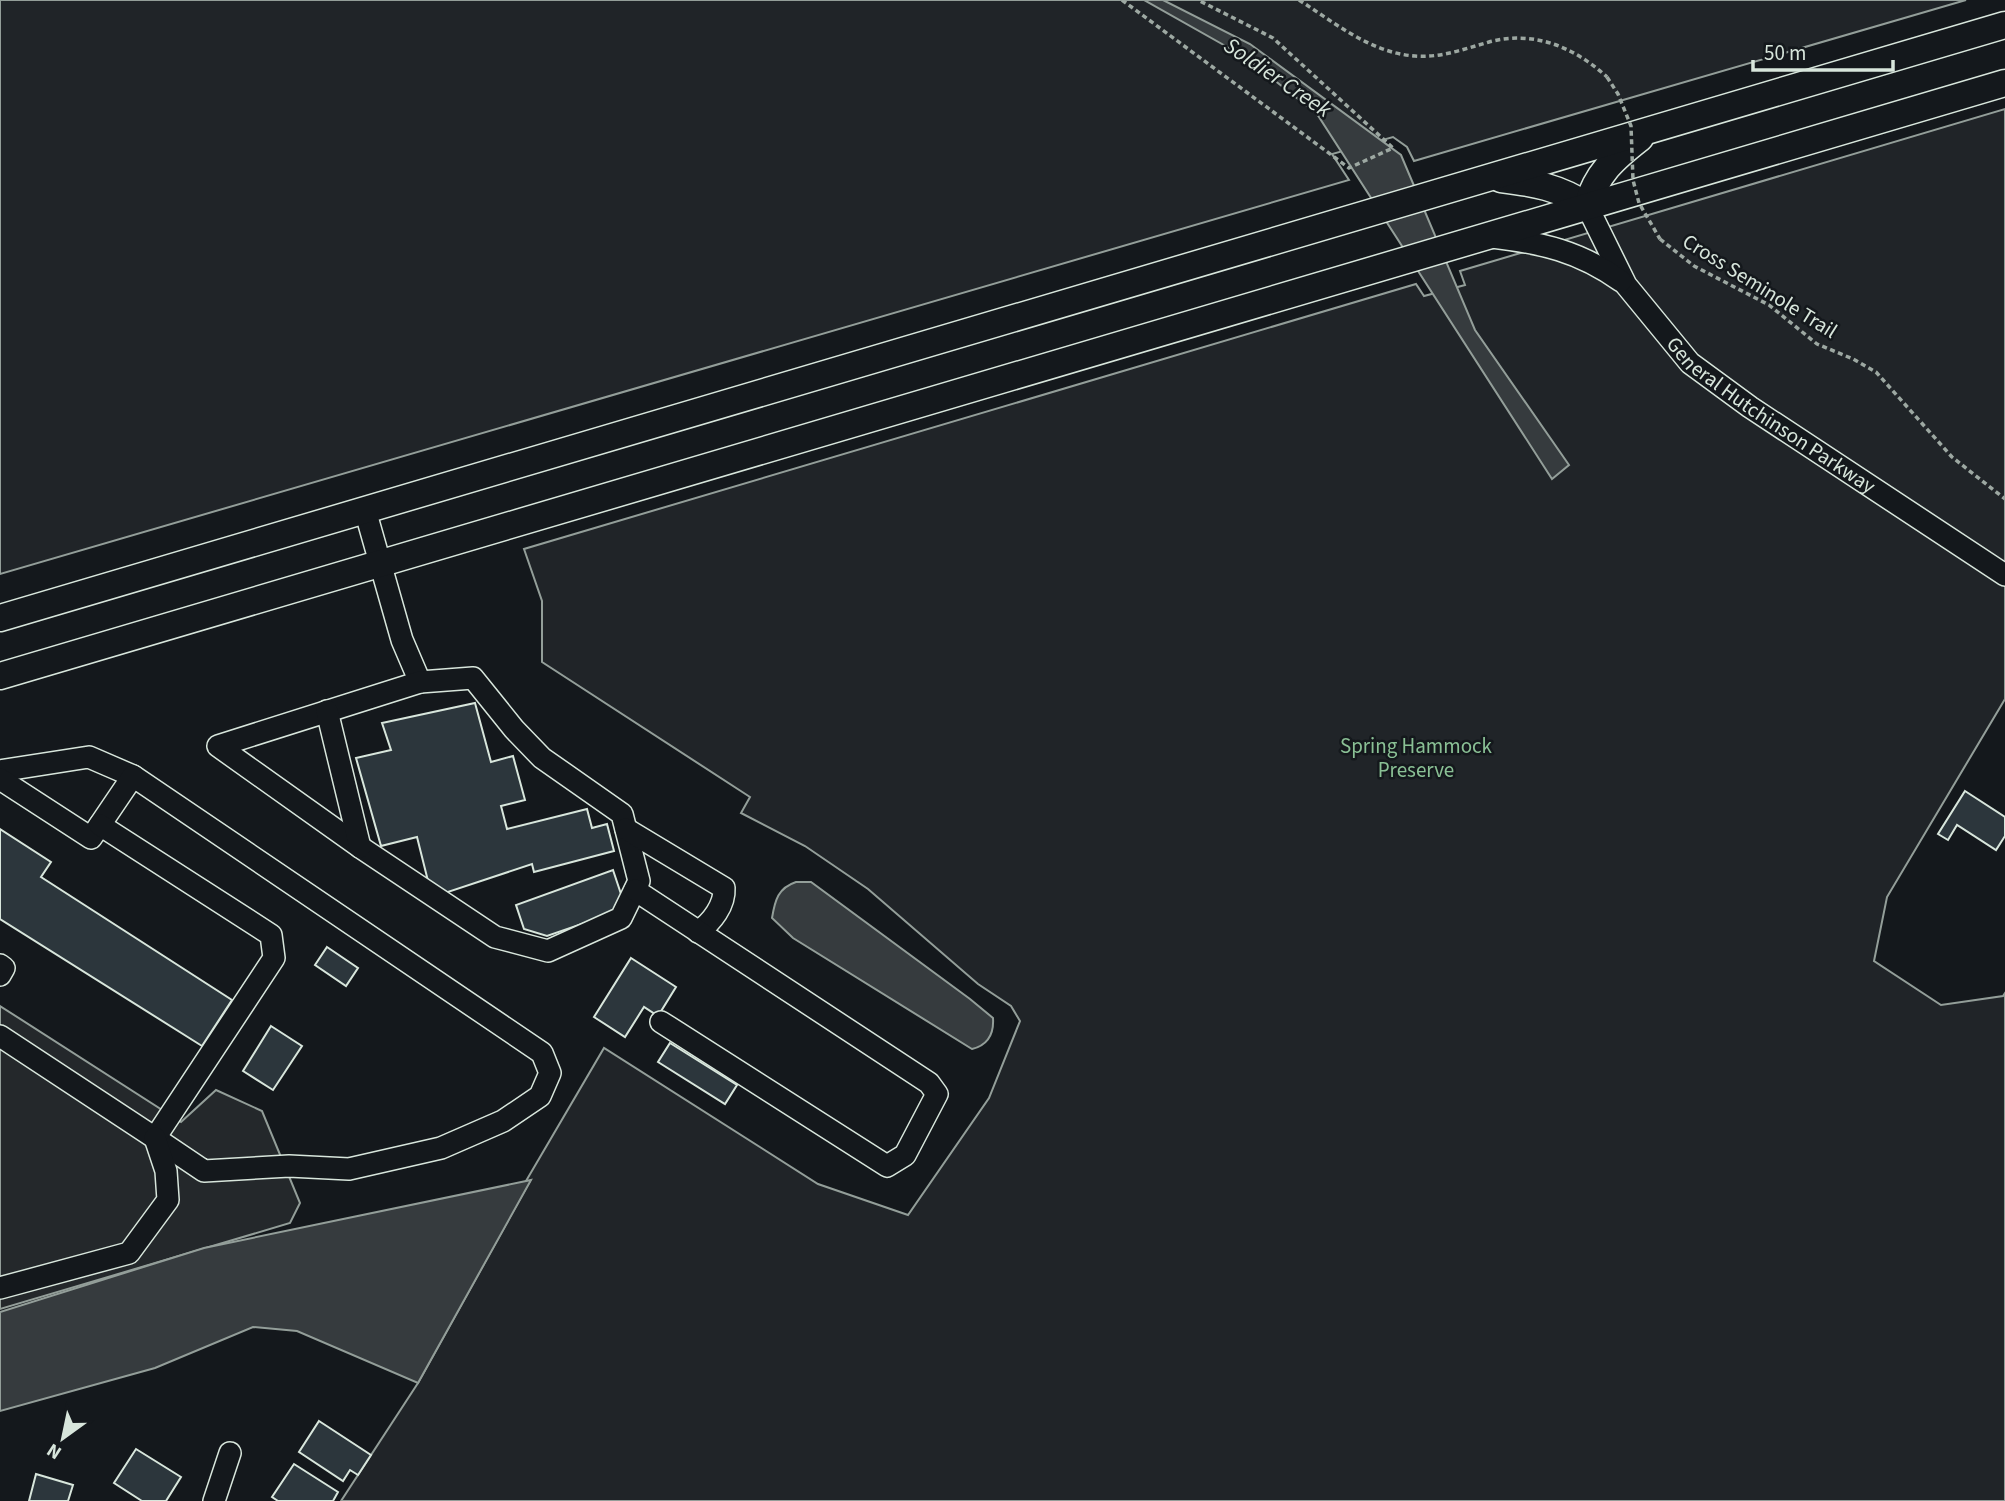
<svg xmlns="http://www.w3.org/2000/svg" width="2005" height="1501" viewBox="0 0 2005 1501" font-family="'Source Sans 3',sans-serif">
<rect width="100%" height="100%" fill="#14181c"/>
<g fill="#202428" stroke="#939e99" stroke-width="2">
<path d="M0,0H1966L1414,161L1407,147L1393,137L1332,154L1349,180L0,574Z"/>
<path d="M2005,109V699L1887,897L1874,961L1941,1005L2003,996L2005,993V1501H341L418,1383L530,1181H526L604,1048L818,1184L908,1215L989,1098L1020,1021L1011,1006L978,984L868,889L805,846L741,813L750,797L542,662V601L524,549L1416,284L1424,296L1465,285L1460,271Z"/>
</g>
<path fill="#24282b" stroke="#939e99" stroke-width="2" d="M0,1006L181,1122L216,1090L262,1111L300,1203L290,1223L0,1309Z"/>
<g fill="#363b3e" stroke="#939e99" stroke-width="2">
<path d="M1144,0H1163L1250,44L1401,155L1475,330L1569,465L1552,479L1317,114L1245,57Z"/>
<path d="M796,882H811L970,999L993,1018C994,1033 988,1045 972,1049L793,938L772,918C775,900 778,888 796,882Z"/>
<path d="M531,1180L418,1383L297,1331L253,1327L155,1368L0,1411V1312L204,1248Z"/>
</g>
<g fill="#2c363c" stroke="#d8e6dc" stroke-width="2">
<path d="M475,703L491,762L513,756L525,800L501,806L507,829L587,809L592,828L607,824L614,851L534,872L532,864L445,893L428,881L417,837L381,846L356,758L391,750L382,723Z"/>
<path d="M1965,791L2005,817V836L1996,850L1957,825L1948,840L1938,834Z"/>
<path d="M0,829L51,862L41,877L232,1000L202,1046L0,919Z"/>
<path d="M613,870L623,900L611,914L547,936L524,929L516,905Z"/>
<path d="M327,947L358,968L346,986L315,965Z"/>
<path d="M631,958L676,987L658,1016L644,1007L625,1037L594,1017Z"/>
<path d="M271,1026L302,1046L273,1090L243,1071Z"/>
<path d="M670,1043L737,1085L725,1104L658,1062Z"/>
<path d="M319,1421L371,1455L358,1475L350,1470L343,1481L299,1452Z"/>
<path d="M136,1449L181,1477L166,1501H142L114,1483Z"/>
<path d="M294,1464L338,1492L333,1501H278L272,1497Z"/>
<path d="M36,1474L73,1485L68,1501H29Z"/>
</g>
<g fill="none" stroke-linecap="round" stroke-linejoin="round">
<g stroke="#d8e6dc" stroke-width="24">
<g id="minor">
<path id="s1" d="M1587,206L1626,285L1690,363L1750,407L2005,575"/>
<path d="M1492,237C1542,243 1579,251 1621,281"/>
<path d="M365,510L402,640L420,682"/>
<path d="M473,678L514,729L542,758L622,814L639,881L621,918L548,951L495,937L360,847L218,746L420,682Z"/>
<path d="M327,711L360,847"/>
<path d="M0,771L89,757L133,776"/>
<path d="M0,779L91,838L133,776L542,1053L550,1073L540,1096L503,1121L441,1148L349,1169L289,1166L204,1171L155,1138"/>
<path d="M626,829L724,888C725,905 712,922 698,932"/>
<path d="M635,890L929,1083L937,1094L905,1155L887,1166L661,1022"/>
<path d="M0,965L4,968L0,975"/>
<path d="M0,1036L155,1138L274,958L271,935L100,825"/>
<path d="M0,1288L129,1253L168,1200L166,1171L155,1138"/>
<path d="M214,1501L230,1453"/>
</g>
</g>
<g stroke="#d8e6dc" stroke-width="29">
<g id="major">
<path d="M1501,179C1534,183 1559,187 1587,206"/>
<path d="M1587,206C1597,173 1613,159 1640,138"/>
<path d="M0,618L2005,25"/>
<path d="M0,676L2005,83"/>
</g>
</g>
<g stroke="#9da8a2" stroke-width="3.5" stroke-dasharray="5 3.5" stroke-linecap="butt">
<path d="M1122,0L1349,168L1393,148L1273,38L1198,0"/>
<path d="M1299,0C1335,23 1371,53 1415,56C1441,58 1464,49 1489,42C1534,30 1574,47 1607,77"/>
<path d="M1660,239L1694,266L1769,305L1817,344L1853,359L1876,372L1952,457L2005,499"/>
</g>
<use href="#minor" stroke="#14181c" stroke-width="21"/>
<use href="#major" stroke="#14181c" stroke-width="26"/>
<path stroke="#9da8a2" stroke-width="3.5" stroke-dasharray="5 3.5" stroke-linecap="butt" d="M1607,77L1618,94L1631,126L1633,180L1639,203L1660,239"/>
</g>
<g text-anchor="middle" stroke-width="5" stroke-linejoin="round" paint-order="stroke">
<g font-size="21" fill="#d8e6dc" stroke="#14181c">
<text transform="translate(1760 286) rotate(32)" y="7">Cross Seminole Trail</text>
<text dy="7" stroke="none"><textPath href="#s1" startOffset="285">General Hutchinson Parkway</textPath></text>
</g>
<g font-size="21" fill="#8ac095" stroke="#14181c">
<text x="1416" y="753">Spring Hammock<tspan x="1416" dy="24">Preserve</tspan></text>
</g>
<g font-size="23" font-style="italic" fill="#d8e6dc" stroke="#14181c">
<text transform="translate(1278 77) rotate(34)" y="8">Soldier Creek</text>
</g>
</g>
<g transform="translate(63 1438) rotate(213)" stroke="#14181c" stroke-width="5" paint-order="stroke">
<path d="M0-5L12 26L0 18L-12 26Z" fill="#d8e6dc"/>
<text y="-10" font-size="19" font-weight="bold" text-anchor="middle" fill="#d8e6dc">N</text>
</g>
<path d="M1753 60v10h140v-10" fill="none" stroke="#d8e6dc" stroke-width="3.5"/>
<text x="1764" y="60" font-size="21" fill="#d8e6dc" stroke="#14181c" stroke-width="5" paint-order="stroke">50 m</text>
</svg>
